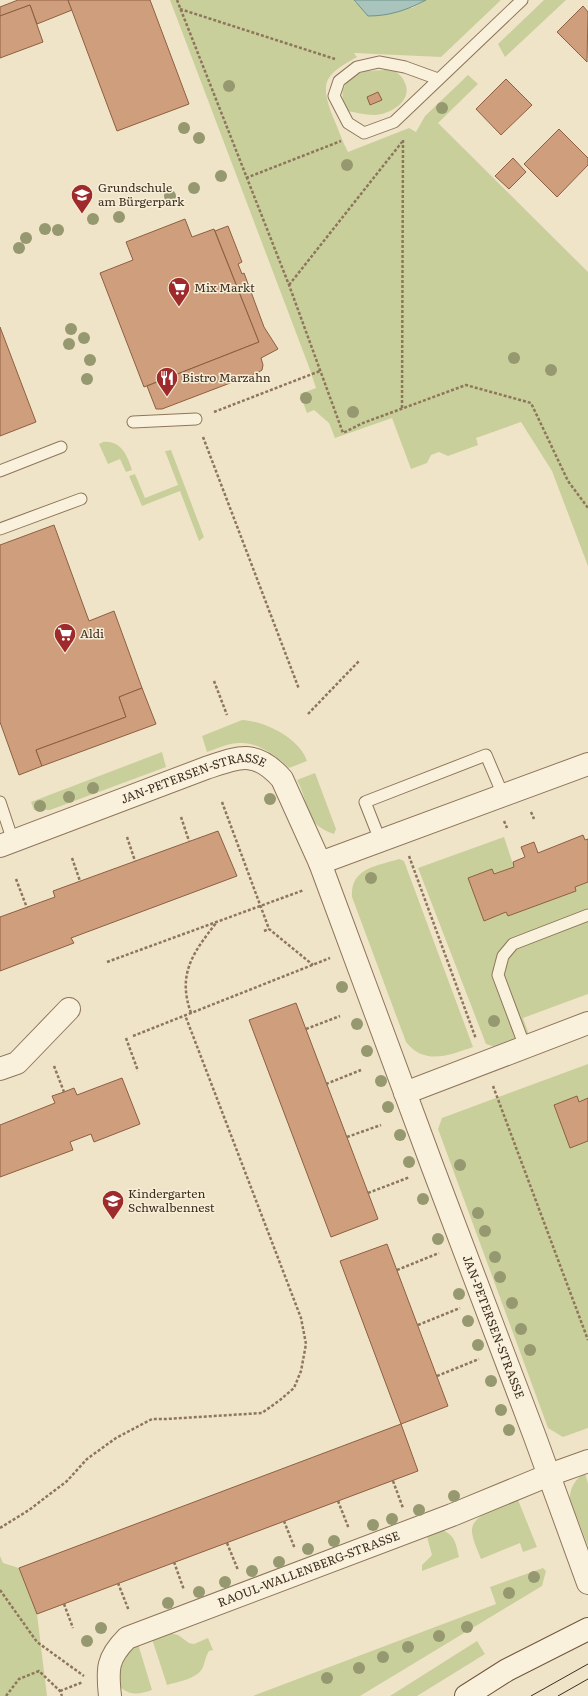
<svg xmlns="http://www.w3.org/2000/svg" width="588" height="1696" viewBox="0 0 588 1696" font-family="Literata,serif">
<rect width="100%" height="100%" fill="#f0e4c8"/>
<g fill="#c9cf9b">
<path d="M170,0H354L355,3L412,8L426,0H501L441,57L354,53L357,57C325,75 319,81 333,117C338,128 342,141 348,152L409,128L416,132L425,116L468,75L478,84L438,123L588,272V566L552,471L521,422L476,438L478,445L448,456L439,452L431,455L427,463L411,469L392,418L335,438L329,423L314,410L307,413L300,394L316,388L309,367Z"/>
<path d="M544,0H566L505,57L498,44Z"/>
<path d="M366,71C375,71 388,68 396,72C399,74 403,78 404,81C415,100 390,115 374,115C365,115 355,112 346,111C338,90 344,78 366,71Z"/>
<path d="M103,442C121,440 127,455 132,470L126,472L120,459L108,464L99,444Z"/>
<path d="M171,450L204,537L199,541L180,491L142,506L129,476L135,474L145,498L178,485L165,451Z"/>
<path d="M242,720C264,721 300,738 307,761L289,768C278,757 258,742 240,743C229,743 218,748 207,752L202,736Z"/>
<path d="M162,752L166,767L50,810H34L31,802Z"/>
<path d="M315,773L336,829L334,834C303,824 310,804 297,780Z"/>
<path d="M504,837L514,867L494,874L492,869L484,921L506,912L508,916L576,891L575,887L588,882V994L523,1018L529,1035L495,1047L486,1044L418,868Z"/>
<path d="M399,859L404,861L473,1047C449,1055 425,1066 406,1042L352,897C350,868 377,866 399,859Z"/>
<path d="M588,1064V1428L563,1437L548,1428L438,1129L442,1118Z"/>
<path d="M585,1473L588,1484V1546L570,1500C569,1489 575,1479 585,1473Z"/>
<path d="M518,1500L537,1547L523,1552L520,1543L481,1559C478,1551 473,1541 472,1532C470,1514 504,1506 518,1500Z"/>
<path d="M442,1530C455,1535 456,1544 459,1557L422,1571V1565L432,1555L427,1537L431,1534Z"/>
<path d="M0,1556L3,1563L19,1568L37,1614L47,1696H0Z"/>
<path d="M543,1568L546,1571L542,1586L360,1696H253L496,1604L490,1587Z"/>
<path d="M169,1633L178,1635L189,1643L194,1644L208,1638L213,1650L209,1651C205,1657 205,1664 202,1669C196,1679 177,1682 167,1685L152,1639Z"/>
<path d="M477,1641L485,1654L417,1696H390Z"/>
<path d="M138,1644L152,1690C138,1695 129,1696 118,1685C119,1665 119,1655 138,1644Z"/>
</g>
<path fill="#a9c4bc" stroke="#6f938a" d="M354,0H426C407,10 390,16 368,16Z"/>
<g fill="#cf9f7d" stroke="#8d5f41">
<path d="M18,0H68L72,10L37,24L30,5L0,16V7Z"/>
<path d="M68,0H150L189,104L117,131Z"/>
<path d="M30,5L43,42L0,58V16Z"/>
<path d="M583,6L588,12L587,62L557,32Z"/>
<path d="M506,79L532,105L501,135L476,109Z"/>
<path d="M378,92L382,100L370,105L367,97Z"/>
<path d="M559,129L588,158V165L557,197L524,164Z"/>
<path d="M513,158L526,172L509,189L495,176Z"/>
<path d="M185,219L192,237L214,229L259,342L144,387L100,273L133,260L126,242Z"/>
<path d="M228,226L242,262L238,264L242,274L244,273L264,327L278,349L261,358L263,365L262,370L259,372L162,409H156L147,386L259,342L215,231Z"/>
<path d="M0,327L36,422L0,436Z"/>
<path d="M54,525L89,621L114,611L142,688L119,697L126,717L36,750L42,766L19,775L0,722V545Z"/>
<path d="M142,688L156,724L42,766L36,750L126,717L119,697Z"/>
<path d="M218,831L237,876L71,938L74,943L0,971V917L55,897L53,891Z"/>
<path d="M583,835L585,840L588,839V882L575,887L576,891L508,916L506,912L484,921L468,878L492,869L494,874L514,867L513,862L525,857L521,847L534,842L538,853Z"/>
<path d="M296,1003L378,1219L331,1237L249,1020Z"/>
<path d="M122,1078L140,1124L94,1142L91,1134L70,1142L73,1150L0,1177V1125L55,1103L52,1096L64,1092L74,1088L77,1095Z"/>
<path d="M577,1096L579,1102L588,1098V1141L570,1148L554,1105Z"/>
<path d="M387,1244L448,1406L401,1424L340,1261Z"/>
<path d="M401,1424L418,1471L37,1614L19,1568Z"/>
</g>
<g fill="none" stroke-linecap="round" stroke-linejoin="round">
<g stroke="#8d765c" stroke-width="13">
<g id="lane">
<path d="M438,79L405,67L379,62L357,67L339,81L334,96L348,123L364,133L394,122L522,0"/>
<path d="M133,422L196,419"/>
<path d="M0,471L61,447"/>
<path d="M0,529L81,499"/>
<path d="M0,802L13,841"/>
<path d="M380,840L365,802L486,755L503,795"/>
<path d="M525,1047L498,975L503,956L513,944L588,915"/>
</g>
</g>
<g stroke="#8d765c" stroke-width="24">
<g id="street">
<path id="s1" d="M0,846L206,768C239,757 256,749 282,779L320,863L433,1168L535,1437L588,1583"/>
<path d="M320,863L588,764"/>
<path d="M0,1069L17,1063L69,1009"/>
<path d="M405,1093L588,1023"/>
<path id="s2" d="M110,1696C107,1669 107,1658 127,1638L452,1515L549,1475L588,1461"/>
</g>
</g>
<g stroke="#6f573f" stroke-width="24">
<path id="secondary" d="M466,1696L507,1670L588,1629"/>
</g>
<g stroke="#8d765c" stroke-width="2.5" stroke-dasharray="3 2" stroke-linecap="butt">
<path d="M177,0L289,285L343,433L363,423L466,385L531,403L568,481L588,508"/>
<path d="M180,9L335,59"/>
<path d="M246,178L341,141"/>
<path d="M289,285L402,142"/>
<path d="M402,408L403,139"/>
<path d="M214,412L320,371"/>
<path d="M203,437L299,689"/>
<path d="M214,681L227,715"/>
<path d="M308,714L359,661"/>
<path d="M222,802L269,929L313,965"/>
<path d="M531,812L534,819"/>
<path d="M181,817L189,841"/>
<path d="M504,821L507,828"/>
<path d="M127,837L135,861"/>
<path d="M409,856L476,1039"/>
<path d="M72,858L80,881"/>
<path d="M16,879L27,908"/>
<path d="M264,931L269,929"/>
<path d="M107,962L304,890"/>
<path d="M191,1013C177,974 193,953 216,923"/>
<path d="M306,1029L340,1016"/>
<path d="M133,1036L330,958"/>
<path d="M126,1038L138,1071"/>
<path d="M54,1066L64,1092"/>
<path d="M326,1084L361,1070"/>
<path d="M493,1086L588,1340"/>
<path d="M347,1137L381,1125"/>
<path d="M368,1193L410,1177"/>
<path d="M397,1270L439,1253"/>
<path d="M418,1325L460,1308"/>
<path d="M437,1376L479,1359"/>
<path d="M393,1481L403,1508"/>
<path d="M338,1501L349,1529"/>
<path d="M284,1521L295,1549"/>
<path d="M0,1528L29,1510L67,1481L87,1459L116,1438L152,1419H166L262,1413L280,1400L294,1388L301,1371L306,1344L301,1318L185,1015"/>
<path d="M227,1543L238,1570"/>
<path d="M174,1562L184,1590"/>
<path d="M118,1583L129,1611"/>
<path d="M0,1590L37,1642L84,1676"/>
<path d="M64,1604L73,1628"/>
<path d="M60,1691L83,1682"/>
<path d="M6,1696L19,1679L39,1671L60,1691L62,1696"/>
</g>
<use href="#lane" stroke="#faf1dc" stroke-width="11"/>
<use href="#street" stroke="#faf1dc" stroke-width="22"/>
<use href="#secondary" stroke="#faf1dc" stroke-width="22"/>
<g stroke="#3d2e20" stroke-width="1">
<path d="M531,1696L588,1664"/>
<path d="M558,1696L588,1679"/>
</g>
</g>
<g fill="#96986f">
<circle cx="229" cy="86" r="6"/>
<circle cx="442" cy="108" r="6"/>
<circle cx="184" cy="128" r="6"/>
<circle cx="199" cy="138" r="6"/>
<circle cx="347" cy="165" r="6"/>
<circle cx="221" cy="176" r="6"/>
<circle cx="194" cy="188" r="6"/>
<circle cx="170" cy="196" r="6"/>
<circle cx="119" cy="217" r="6"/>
<circle cx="93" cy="219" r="6"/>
<circle cx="45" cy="229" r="6"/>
<circle cx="58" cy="230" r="6"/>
<circle cx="26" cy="238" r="6"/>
<circle cx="19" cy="248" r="6"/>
<circle cx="71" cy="329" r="6"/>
<circle cx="84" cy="338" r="6"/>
<circle cx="69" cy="344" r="6"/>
<circle cx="514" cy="358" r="6"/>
<circle cx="90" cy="360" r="6"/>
<circle cx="551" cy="370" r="6"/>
<circle cx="87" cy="379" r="6"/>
<circle cx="306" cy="398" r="6"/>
<circle cx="353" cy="412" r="6"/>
<circle cx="93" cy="788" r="6"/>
<circle cx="69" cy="797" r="6"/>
<circle cx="270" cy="799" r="6"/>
<circle cx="40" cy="806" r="6"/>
<circle cx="371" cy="878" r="6"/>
<circle cx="342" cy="987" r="6"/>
<circle cx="494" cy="1021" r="6"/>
<circle cx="357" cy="1024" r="6"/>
<circle cx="367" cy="1051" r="6"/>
<circle cx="381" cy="1081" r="6"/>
<circle cx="388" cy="1107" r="6"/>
<circle cx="400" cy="1135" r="6"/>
<circle cx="409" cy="1162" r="6"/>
<circle cx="460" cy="1165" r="6"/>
<circle cx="423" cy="1199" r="6"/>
<circle cx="478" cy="1213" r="6"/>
<circle cx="485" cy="1231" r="6"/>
<circle cx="438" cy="1239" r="6"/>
<circle cx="495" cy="1257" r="6"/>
<circle cx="500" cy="1277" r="6"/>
<circle cx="459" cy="1294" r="6"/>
<circle cx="512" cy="1303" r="6"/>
<circle cx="468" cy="1321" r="6"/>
<circle cx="521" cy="1329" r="6"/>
<circle cx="478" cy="1345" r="6"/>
<circle cx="530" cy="1350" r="6"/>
<circle cx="491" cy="1381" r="6"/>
<circle cx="501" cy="1410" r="6"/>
<circle cx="509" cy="1430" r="6"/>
<circle cx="454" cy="1496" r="6"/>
<circle cx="419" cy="1510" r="6"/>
<circle cx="392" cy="1519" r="6"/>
<circle cx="373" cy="1525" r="6"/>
<circle cx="334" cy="1541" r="6"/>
<circle cx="308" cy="1549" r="6"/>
<circle cx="279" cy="1562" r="6"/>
<circle cx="252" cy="1571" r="6"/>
<circle cx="534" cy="1577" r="6"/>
<circle cx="225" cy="1582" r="6"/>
<circle cx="199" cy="1592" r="6"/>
<circle cx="509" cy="1593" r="6"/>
<circle cx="168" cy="1603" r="6"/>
<circle cx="467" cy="1627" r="6"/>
<circle cx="101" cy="1628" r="6"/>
<circle cx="439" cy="1636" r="6"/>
<circle cx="87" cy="1641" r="6"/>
<circle cx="408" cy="1647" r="6"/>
<circle cx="383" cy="1657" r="6"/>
<circle cx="359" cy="1668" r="6"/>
<circle cx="327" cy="1678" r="6"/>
</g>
<defs>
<g id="school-pin" transform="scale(1.15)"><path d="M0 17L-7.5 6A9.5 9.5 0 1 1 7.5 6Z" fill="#9e2a2b" stroke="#f7eed8"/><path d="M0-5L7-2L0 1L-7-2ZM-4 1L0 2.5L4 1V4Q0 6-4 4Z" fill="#fff"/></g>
<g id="supermarket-pin" transform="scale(1.15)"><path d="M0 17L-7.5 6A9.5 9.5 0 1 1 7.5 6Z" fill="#9e2a2b" stroke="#f7eed8"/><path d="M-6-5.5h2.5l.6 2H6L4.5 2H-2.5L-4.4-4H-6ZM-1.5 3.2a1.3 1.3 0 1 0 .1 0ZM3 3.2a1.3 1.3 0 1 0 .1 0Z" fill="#fff"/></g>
<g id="restaurant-pin" transform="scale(1.15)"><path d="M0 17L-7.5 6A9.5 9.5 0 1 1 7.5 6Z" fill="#9e2a2b" stroke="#f7eed8"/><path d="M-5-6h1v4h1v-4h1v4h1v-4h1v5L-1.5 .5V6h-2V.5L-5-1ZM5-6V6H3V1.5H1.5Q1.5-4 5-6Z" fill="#fff"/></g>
</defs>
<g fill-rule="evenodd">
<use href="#school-pin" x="82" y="195"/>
<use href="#supermarket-pin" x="179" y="288"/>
<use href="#restaurant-pin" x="167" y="378"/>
<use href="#supermarket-pin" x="65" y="634"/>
<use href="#school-pin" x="113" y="1201"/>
</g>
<g text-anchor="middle" stroke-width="3" stroke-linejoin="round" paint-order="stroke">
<g font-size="12" fill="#3d2e20" stroke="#f7eed8" text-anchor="start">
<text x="98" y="192">Grundschule<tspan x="98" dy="14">am Bürgerpark</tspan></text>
<text x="194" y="292">Mix Markt</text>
<text x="182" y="382">Bistro Marzahn</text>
<text x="80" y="638">Aldi</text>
<text x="128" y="1198">Kindergarten<tspan x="128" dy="14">Schwalbennest</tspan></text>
</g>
<g font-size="12" fill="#3d2e20" stroke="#f7eed8">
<text dy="4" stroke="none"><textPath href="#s1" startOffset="206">JAN-PETERSEN-STRASSE</textPath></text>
<text dy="4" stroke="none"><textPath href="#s1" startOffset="892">JAN-PETERSEN-STRASSE</textPath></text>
<text dy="4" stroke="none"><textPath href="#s2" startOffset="258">RAOUL-WALLENBERG-STRASSE</textPath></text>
</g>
</g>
</svg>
